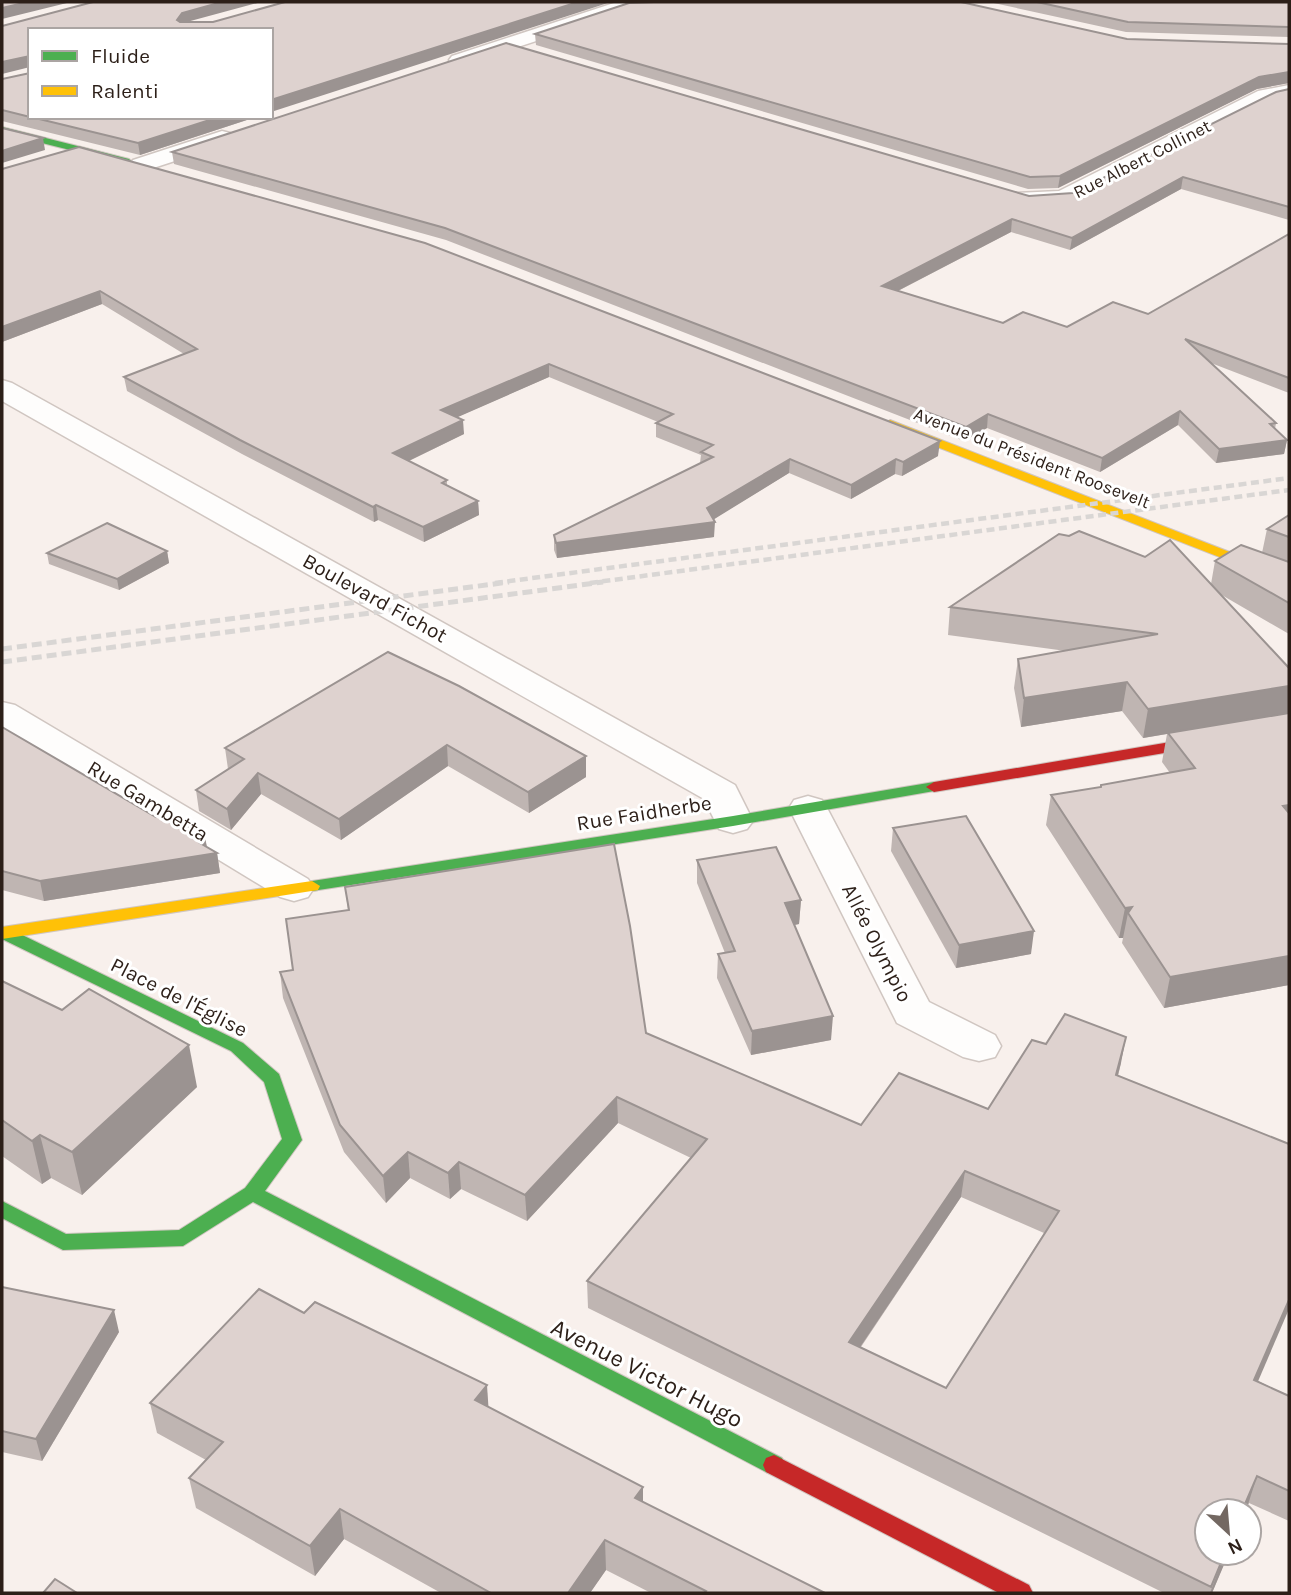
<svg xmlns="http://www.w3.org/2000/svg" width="1291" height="1595" viewBox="0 0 1291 1595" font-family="Karla,sans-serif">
<rect width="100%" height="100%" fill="#f8f0ec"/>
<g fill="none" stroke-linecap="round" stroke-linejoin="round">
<g stroke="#d0c6c1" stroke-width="3">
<g id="street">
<path d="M617,2H646L643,6L466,64H452L449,60L452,56Z"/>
<path d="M1289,85V97L1273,101L1071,203L1063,205L1014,203L1010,198L1014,193L1059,191L1258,91Z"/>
<path d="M222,131L230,133L233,138L230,143L141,172L133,170L129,165L133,160Z"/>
<path d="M2,380L12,383L735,785L753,821L747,829L733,833L719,829L704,799L2,401Z"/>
<path d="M2,702L15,705L308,879L314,888L308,897L294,901L280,897L2,728Z"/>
<path d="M808,796L822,800L827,808L929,1002L995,1035L1001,1046L995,1057L979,1061L963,1057L897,1023L789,808L794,800Z"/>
</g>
</g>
<g stroke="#d0c6c1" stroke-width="2">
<g id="fast">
<path d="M2,127L129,159L131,161L126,164L2,133Z"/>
<path d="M934,782L942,787L940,790L733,826L312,891L304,886L312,881L733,816Z"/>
<path d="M2,928L10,929L243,1043L279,1074L302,1140L265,1191L782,1458L785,1465L782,1472L774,1475L766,1472L253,1202L183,1246L63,1250L2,1218V1201L66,1234L179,1230L245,1188L282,1139L264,1082L231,1051L2,939Z"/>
</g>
</g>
<g stroke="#d0c6c1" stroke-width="2">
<g id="slow">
<path d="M890,420L1289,575V584L886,427L884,424Z"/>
<path d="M312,881L320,886L318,890L2,939V927Z"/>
</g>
</g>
<g stroke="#d0c6c1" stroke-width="2">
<g id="jam">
<path d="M1289,722V732L934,792L926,787L934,782Z"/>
<path d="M774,1455L1029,1585L1033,1593H999L766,1472L763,1465L766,1458Z"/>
</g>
</g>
<use href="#street" fill="#fefdfc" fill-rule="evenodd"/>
<use href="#fast" fill="#4caf50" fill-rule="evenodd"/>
<use href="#slow" fill="#ffc107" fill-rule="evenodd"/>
<use href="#jam" fill="#c62828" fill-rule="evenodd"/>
<g stroke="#d9d6d4" stroke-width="4.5" stroke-dasharray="8 4.5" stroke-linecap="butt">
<path d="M495,583L1289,478"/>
<path d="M590,583L1289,490"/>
</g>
<g stroke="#d9d6d4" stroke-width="5" stroke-dasharray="10 5" stroke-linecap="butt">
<path d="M2,649L509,582"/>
<path d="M2,662L603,582"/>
</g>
</g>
<g fill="#bfb5b2" fill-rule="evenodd">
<path d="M989,2H1289V38V37L1126,32Z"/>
<path d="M535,34L1127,39L1289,44V83L1257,89L1058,188L1028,189L536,45Z"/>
<path d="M2,79L30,117H256L140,155L2,121Z"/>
<path d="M1289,89V220L1181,189L1070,250L1011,232L898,291L1003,323L1067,327L1148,314L1289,234V393L1211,363L1276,423L1275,429L1287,440L1284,454L1216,463L1178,425L1100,472L987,428L964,441L446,240L174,164L172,152L1020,194L1029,196L1073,193Z"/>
<path d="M2,169L938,456L902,476L895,474L851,499L789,473L713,519L714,537L557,558L554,550V535L700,463L701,455L656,437V423L658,422L549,377L457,417L464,434L409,461L447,480V485L478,501L479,515L424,542L378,520L374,522L242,454L127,391L124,377L184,354L102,304L2,342Z"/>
<path d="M1289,515V634L1220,594L1289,668V985L1164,1008L1122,943L1123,938H1119L1046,825L1051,795L1101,787L1170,773L1162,762L1167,734L1143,738L1122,711L1021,727L1014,688L1018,659L1066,651L948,635L950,607L1211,584L1215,561L1262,553L1267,529Z"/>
<path d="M167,551L169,563L119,590L49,564L47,553Z"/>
<path d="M388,652L586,756V777L529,813L448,766L341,840L261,794L231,830L199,811L196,790L228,769L225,748Z"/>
<path d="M2,727L156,817L205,837L207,847L217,853L220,873L44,901L2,890Z"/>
<path d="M893,828L1031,954L956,968L891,851Z"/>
<path d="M697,860L801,900L799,924L794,925L831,1040L751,1055L717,978L718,954L725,953L697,883Z"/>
<path d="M345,887L646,1033L861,1125L988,1109L1121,1063L1118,1076L1258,1381L1289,1396V1521L1249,1503L1212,1593H1164L588,1308L587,1281L691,1158L618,1123L527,1221L461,1189L450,1199L410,1178L386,1203L344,1152L283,998L280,972L293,970L348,910ZM961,1197L1044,1233L946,1388L861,1347Z"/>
<path d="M2,981L197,1087L82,1195L51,1178L42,1184L2,1156Z"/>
<path d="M2,1287L119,1332L42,1461L2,1452Z"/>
<path d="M304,1313L643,1487V1502L825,1593H651L606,1570L590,1593H441L344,1539L315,1576L196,1508L189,1478L206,1460L157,1433L150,1403Z"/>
</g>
<g fill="#9b9391">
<path d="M28,2H71L2,19V8Z"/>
<path d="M222,2H261L183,23L178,30L177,20L182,13Z"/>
<path d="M578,2H611L271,112V100Z"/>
<path d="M30,56V67L2,74V62Z"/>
<path d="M1289,72V83L1257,89L1058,188L1060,176L1259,77Z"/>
<path d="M219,117H256L140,155L138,143Z"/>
<path d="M43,138L45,150L2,163V151Z"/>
<path d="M1183,177L1181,189L1070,250L1072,238Z"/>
<path d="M1012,219L1011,232L882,299V286Z"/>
<path d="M100,291L102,304L2,342V327Z"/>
<path d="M549,364V377L442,424L441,410Z"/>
<path d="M1180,411L1178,425L1100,472L1102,458Z"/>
<path d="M988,414L987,428L964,441L966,427Z"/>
<path d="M463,420L464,434L394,468L393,453Z"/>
<path d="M1287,440L1284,454L1216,463L1219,449Z"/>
<path d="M940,441L938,456L902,476L903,462Z"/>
<path d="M790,459L789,473L708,523L715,522L714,537L557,558L556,543L707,508Z"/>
<path d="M896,459L895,474L851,499V485Z"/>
<path d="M478,501L479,515L424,542L423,527Z"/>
<path d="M376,505L378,520L374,522L373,507Z"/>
<path d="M167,551L169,563L119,590L117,579Z"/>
<path d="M1127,682L1122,711L1021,727L1024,698Z"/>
<path d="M1289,686V713L1143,738L1148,709Z"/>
<path d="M447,745L448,766L341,840L339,819Z"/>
<path d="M586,756V777L529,813L528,792Z"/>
<path d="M258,773L261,794L231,830L227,809Z"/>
<path d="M1289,805V833L1283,806Z"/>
<path d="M205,837L208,855L217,853L220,873L44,901L40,881L200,843Z"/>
<path d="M801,900L799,924L784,927L785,903Z"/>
<path d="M1132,907L1128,913L1123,938H1119L1125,908Z"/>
<path d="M1034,931L1031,954L956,968L959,945Z"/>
<path d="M1289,956V985L1164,1008L1170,977Z"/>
<path d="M833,1016L831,1040L751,1055L752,1031Z"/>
<path d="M1126,1037L1121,1063L1111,1101L1116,1075Z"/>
<path d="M189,1045L197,1087L82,1195L72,1152Z"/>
<path d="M617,1097L618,1123L527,1221L525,1195Z"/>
<path d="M40,1135L51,1178L42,1184L32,1141Z"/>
<path d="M408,1152L410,1178L386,1203L383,1176Z"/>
<path d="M459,1162L461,1189L450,1199L448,1173Z"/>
<path d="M965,1171L961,1197L846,1368L849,1342Z"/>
<path d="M1289,1300V1309L1247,1407L1254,1380Z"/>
<path d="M114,1310L119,1332L42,1461L36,1439Z"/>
<path d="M487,1385L489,1415L475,1400Z"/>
<path d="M1257,1476L1246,1511H1242Z"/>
<path d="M643,1487V1517L635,1498Z"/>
<path d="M340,1509L344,1539L315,1576L310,1546Z"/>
<path d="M605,1540L606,1570L590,1593H568Z"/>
<path d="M1225,1553H1229L1212,1593H1210Z"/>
</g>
<g fill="#ded2cf" stroke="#9b9391" stroke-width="2" fill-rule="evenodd">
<path d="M2,2H28L2,8Z"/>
<path d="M93,2H222L182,13L177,20L180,22H213L285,2H578L271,100V30H30V57V56L2,62V26Z"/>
<path d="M654,2H961L1127,39L1289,44V72L1259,77L1060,176L1030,177L535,34L629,3Z"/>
<path d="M1037,2H1289V27L1128,22Z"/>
<path d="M506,43L1029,196L1073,193L1276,92L1289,89V207L1183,177L1072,238L1012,219L882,286L1003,323L1023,312L1067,327L1113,302L1148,314L1289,234V378L1185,339L1276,423L1270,424L1287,440L1219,449L1180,411L1102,458L988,414L966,427L445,228L172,152Z"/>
<path d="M30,73V117L2,110V79Z"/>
<path d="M31,117H219L138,143Z"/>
<path d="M2,128L43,138L2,151Z"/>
<path d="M79,147L425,243L940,441L903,462L896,459L851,485L790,459L707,508L715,522L556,543L554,535L713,457L701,452L713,445L656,423L673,414L549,364L441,410L463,420L393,453L447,480L442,483L478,501L423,527L376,505L373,507L240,440L124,377L197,349L100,291L2,327V169Z"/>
<path d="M1289,515V537L1267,529Z"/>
<path d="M107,523L167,551L117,579L47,553Z"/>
<path d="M1079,531L1145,557L1170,540L1289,668V686L1148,709L1127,682L1024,698L1018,659L1158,634L950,607L1059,534L1069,536Z"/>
<path d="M1241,545L1289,562V603L1215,561Z"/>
<path d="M388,652L459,686L586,756L528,792L447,745L339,819L258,773L227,809L196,790L244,759L225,748Z"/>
<path d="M1289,713V805L1283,806L1289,813V956L1170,977L1128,913L1132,907L1125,908L1051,795L1101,787V785L1195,768L1168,733Z"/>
<path d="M2,727L156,817L164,812L205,837L200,843L217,853L40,881L2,871Z"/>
<path d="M966,816L1034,931L959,945L893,828Z"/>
<path d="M614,844L630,926L646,1033L861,1125L899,1073L988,1109L1032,1040L1046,1044L1065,1014L1126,1037L1116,1075L1289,1144V1300L1254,1380L1289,1396V1491L1257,1476L1242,1511H1207V1553H1225L1211,1587L587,1281L707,1139L617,1097L525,1195L459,1162L448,1173L408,1152L383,1176L340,1125L280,972L293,970L286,919L349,910L345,887ZM965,1171L1059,1211L946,1388L849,1342Z"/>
<path d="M776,847L801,900L785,903L833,1016L752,1031L718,954L735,951L697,860Z"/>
<path d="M2,981L62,1010L89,989L189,1045L72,1152L40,1135L32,1141L2,1120Z"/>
<path d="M2,1287L114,1310L36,1439L2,1431Z"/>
<path d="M259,1289L304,1313L315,1302L487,1385L475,1400L643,1487L635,1498L825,1593H704L706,1591L605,1540L568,1593H491L340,1509L310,1546L189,1478L223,1442L150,1403Z"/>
<path d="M55,1579L77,1593H43Z"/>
</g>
<g text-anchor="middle" stroke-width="6" stroke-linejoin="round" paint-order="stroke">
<g font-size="18" fill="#2c1f18" stroke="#fff">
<text transform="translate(1142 159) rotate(-27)" y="6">Rue Albert Collinet</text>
<text transform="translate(1032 458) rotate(21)" y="6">Avenue du Président Roosevelt</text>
</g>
<g font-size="21" fill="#2c1f18" stroke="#fff">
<text transform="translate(375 598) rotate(29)" y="7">Boulevard Fichot</text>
<text transform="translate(148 801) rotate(31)" y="7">Rue Gambetta</text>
<text transform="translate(644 813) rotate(-9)" y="7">Rue Faidherbe</text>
<text transform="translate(877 943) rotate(63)" y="7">Allée Olympio</text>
<text transform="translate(179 997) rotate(27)" y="7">Place de l'Église</text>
</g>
<g font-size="24" fill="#2c1f18" stroke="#fff">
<text transform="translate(647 1373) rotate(27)" y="8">Avenue Victor Hugo</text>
</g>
</g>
<rect width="1291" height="1595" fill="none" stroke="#2c1f18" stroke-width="7"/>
<rect x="28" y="28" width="245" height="91" fill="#ffffff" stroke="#aba5a3" stroke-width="2"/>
<rect x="42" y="51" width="35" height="10" fill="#4caf50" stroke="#aba5a3" stroke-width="2"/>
<text x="91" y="63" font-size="21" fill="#2c1f18">Fluide</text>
<rect x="42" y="86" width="35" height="10" fill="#ffc107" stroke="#aba5a3" stroke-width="2"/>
<text x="91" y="98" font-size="21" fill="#2c1f18">Ralenti</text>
<g transform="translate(1228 1532) rotate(154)"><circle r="33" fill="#ffffff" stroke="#aba5a3" stroke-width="2"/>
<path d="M0-5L12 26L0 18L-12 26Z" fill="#736862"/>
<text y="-10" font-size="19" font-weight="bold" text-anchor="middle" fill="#2c1f18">N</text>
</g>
</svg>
